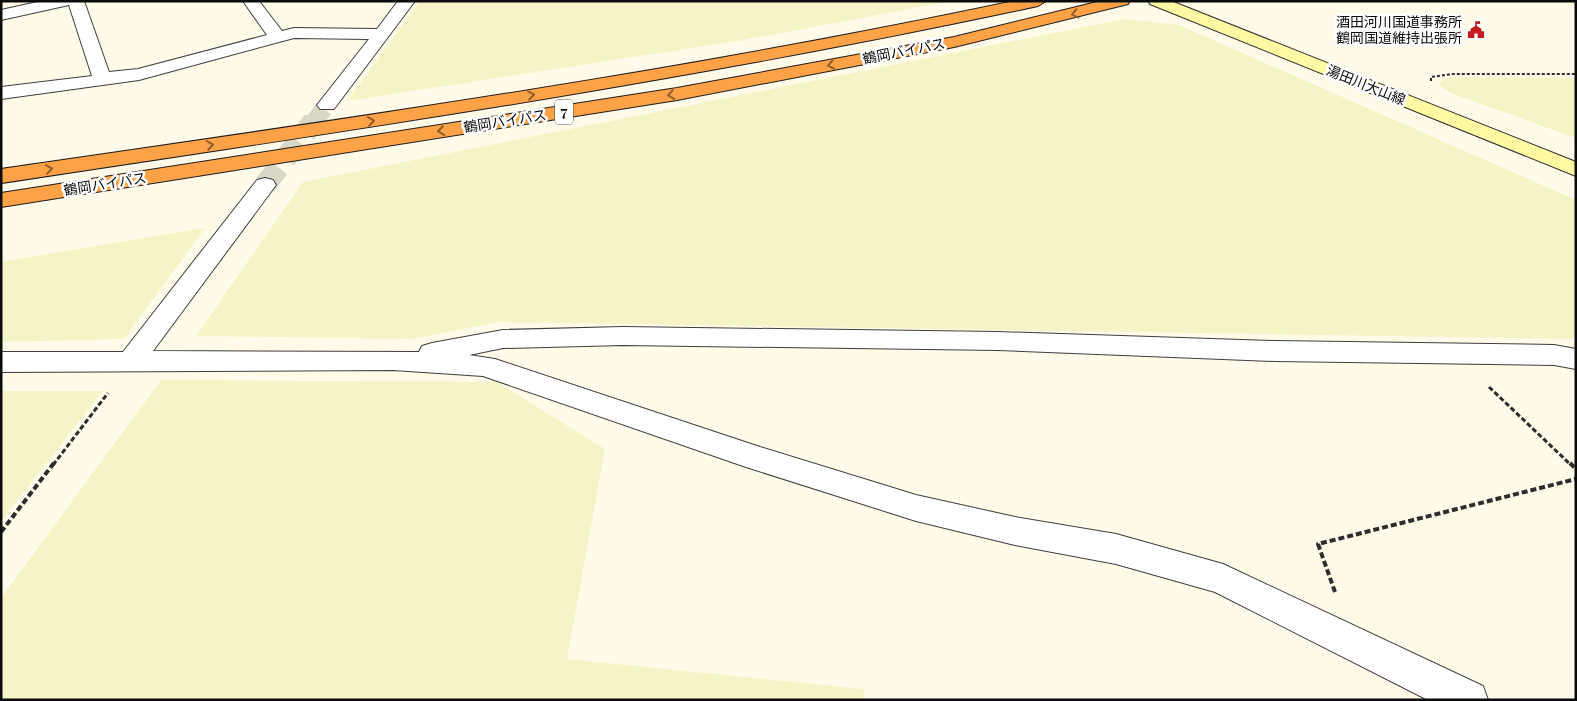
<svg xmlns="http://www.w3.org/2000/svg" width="1577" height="701" viewBox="0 0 1577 701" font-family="'Playfair Display','Noto Sans JP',serif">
<rect width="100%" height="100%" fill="#fffbe8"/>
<g fill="#f6f4c7">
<path d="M420,1H952L744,40L347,101Z"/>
<path d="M1124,19L1179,25L1576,200V339L499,322L412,339L196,336L303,182Z"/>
<path d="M1451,77L1576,78V138L1453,94L1440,86L1439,82L1443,79Z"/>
<path d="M205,228L124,339L1,342V262Z"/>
<path d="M161,380L497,382L605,449L567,659L864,689V700H1V598Z"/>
<path d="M1,391H103L1,521Z"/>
</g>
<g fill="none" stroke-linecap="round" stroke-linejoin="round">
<path stroke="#dad7c7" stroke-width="18" stroke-dasharray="18 9" stroke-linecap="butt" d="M313,123L327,105"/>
<path stroke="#dad7c7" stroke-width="22" stroke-dasharray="22 11" stroke-linecap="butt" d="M265,185L314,121"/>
<g stroke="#3e3e3e" stroke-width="2">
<g id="street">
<path d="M42,1H84L109,72L138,69L267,35L243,1H259L282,31L294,28L377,29L398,1H415L334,109H320L317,105L369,39L294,38L139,80L1,99V87L92,76L69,5L1,20V10Z"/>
<path d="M265,178L273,180L276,185L153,351L419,352L422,346L432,343L503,330L623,327L998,332L1275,341L1554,345L1576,349V369L1554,365L1275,361L998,350L623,345L503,348L469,355L495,359L760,447L916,495L1015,517L1116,534L1223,564L1483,686L1488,700H1428L1215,592L1116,564L1015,545L916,521L746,467L483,376L393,370L1,372V352H123L257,180Z"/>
</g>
</g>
<g stroke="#2d2d2d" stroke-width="2">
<path id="secondary" d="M1148,1H1171L1576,162V176L1150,4Z"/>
</g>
<g stroke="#1c1c1c" stroke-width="2">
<g id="highway">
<path d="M1014,1H1046L1038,6C695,80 348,131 1,183V169C340,120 679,72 1014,1Z"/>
<path d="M1101,1H1130L1128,4L954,47L677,100L1,207V193L677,88L954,37Z"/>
</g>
</g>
<path stroke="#2d2d2d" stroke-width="2" stroke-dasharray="3 2" stroke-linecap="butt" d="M1431,81V77L1453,74H1576"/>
<g stroke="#2d2d2d" stroke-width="3" stroke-dasharray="5 2.5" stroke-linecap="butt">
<path d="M1489,387L1571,465"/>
<path d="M53,465L108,393"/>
</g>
<g stroke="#2d2d2d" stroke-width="4" stroke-dasharray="6 3" stroke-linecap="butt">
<path d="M1570,463L1576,469"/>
<path d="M1,532L54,463"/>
<path d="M1335,592L1318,544L1576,479"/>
</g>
<use href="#street" fill="#fff" fill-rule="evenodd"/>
<use href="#secondary" fill="#fff9a3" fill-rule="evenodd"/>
<use href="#highway" fill="#fea247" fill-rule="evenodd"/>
</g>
<defs><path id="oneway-chevron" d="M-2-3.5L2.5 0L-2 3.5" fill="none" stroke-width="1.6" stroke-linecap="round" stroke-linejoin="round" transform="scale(1.25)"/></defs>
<g stroke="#915e2c">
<use href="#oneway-chevron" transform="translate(1075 14) rotate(167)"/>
<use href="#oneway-chevron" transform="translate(831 65) rotate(169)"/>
<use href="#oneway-chevron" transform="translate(531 95) rotate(-9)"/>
<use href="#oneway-chevron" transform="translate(671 95) rotate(171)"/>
<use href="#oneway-chevron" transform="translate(371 121) rotate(-9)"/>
<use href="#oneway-chevron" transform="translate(441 131) rotate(171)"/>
<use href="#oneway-chevron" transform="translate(210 145) rotate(-9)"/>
<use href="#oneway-chevron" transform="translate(49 169) rotate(-8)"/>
</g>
<defs>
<g id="civic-bare" transform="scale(1.35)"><path d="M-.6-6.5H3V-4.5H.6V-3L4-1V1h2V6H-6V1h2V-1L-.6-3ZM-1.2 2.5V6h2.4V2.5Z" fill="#c21b1c" stroke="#fff" stroke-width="2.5" paint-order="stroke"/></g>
</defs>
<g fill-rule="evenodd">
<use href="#civic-bare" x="1476" y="30"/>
</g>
<g text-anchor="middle" stroke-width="5" stroke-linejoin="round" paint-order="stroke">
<g font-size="14" fill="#0b0b0b" stroke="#fff" text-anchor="end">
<text x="1462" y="27">酒田河川国道事務所<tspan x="1462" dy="16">鶴岡国道維持出張所</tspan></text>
</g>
<g font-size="14" fill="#0b0b0b" stroke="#fff">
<text transform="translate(904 51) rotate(-11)" y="5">鶴岡バイパス</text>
<text transform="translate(1366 85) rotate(22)" y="5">湯田川大山線</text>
<text transform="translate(505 121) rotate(-9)" y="5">鶴岡バイパス</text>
<text transform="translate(105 184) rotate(-9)" y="5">鶴岡バイパス</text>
</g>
<rect fill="#fff" stroke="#545454" stroke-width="1" x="555" y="99.5" width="18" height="25" rx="4"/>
<g font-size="15" font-weight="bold" fill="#0b0b0b">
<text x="564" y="117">7</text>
</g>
</g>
<rect width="1577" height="701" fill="none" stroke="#0b0b0b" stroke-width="5"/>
</svg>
